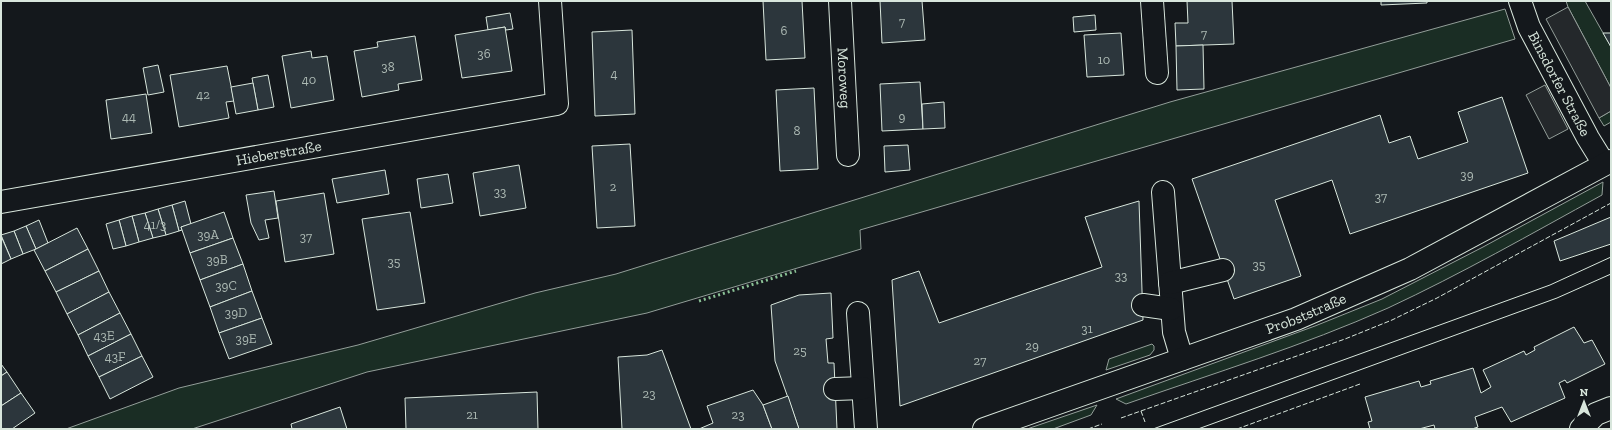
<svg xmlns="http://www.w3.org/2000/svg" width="1612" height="430" viewBox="0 0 1612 430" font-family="'Zilla Slab',serif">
<rect width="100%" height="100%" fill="#14181c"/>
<g fill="#1a2d24" stroke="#939e99">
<path d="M1566,1H1585L1611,47V88L1568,7Z"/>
<path d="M1505,9L1515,39L860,230L861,249L647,313L367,372L192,429H66L179,388L358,345L535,293L616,274L1170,102Z"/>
<path d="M1611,111V122L1604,126L1599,118Z"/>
<path d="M1603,182L1602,195C1531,234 1461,274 1388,308C1303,346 1214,373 1126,404L1116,399L1315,326L1382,299L1483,247Z"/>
<path d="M1152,344L1154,346V350L1150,355L1106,370L1109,359Z"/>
<path d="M1097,405L1091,415L1053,429H1027Z"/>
</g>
<g fill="#24282b" stroke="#939e99">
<path d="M1568,7L1611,88V111L1599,118L1546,19Z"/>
<path d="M1545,85L1568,129L1549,139L1526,95Z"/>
</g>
<g fill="#2c363c" stroke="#d8e6dc">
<path d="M763,1H802L805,58L766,60Z"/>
<path d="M880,1H922L925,40L882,43Z"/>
<path d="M1187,1H1232L1234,44L1176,46L1175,23H1188Z"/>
<path d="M1381,1H1427V3L1381,5Z"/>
<path d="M510,13L513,29L506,30L505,27L488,30L486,17Z"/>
<path d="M1095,15L1096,30L1074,32L1073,17Z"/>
<path d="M505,27L512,71L462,78L455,35Z"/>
<path d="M632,30L635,114L595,116L592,32Z"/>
<path d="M1121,33L1124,75L1087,77L1084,35Z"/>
<path d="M1603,33H1611V47Z"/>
<path d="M415,36L422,80L398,84L399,90L362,97L354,51L378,47L377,42Z"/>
<path d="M1203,45L1204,89L1177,90L1176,46Z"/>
<path d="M311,51L312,58L327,56L334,100L291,108L282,56Z"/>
<path d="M158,65L164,92L148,95L143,68Z"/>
<path d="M227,66L234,101L226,102L229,118L179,127L170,75Z"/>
<path d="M268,75L274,107L258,110L252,78Z"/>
<path d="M920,82L923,129L882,131L880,84Z"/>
<path d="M253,83L258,110L236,114L231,87Z"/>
<path d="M814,88L818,169L780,171L776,90Z"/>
<path d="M146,94L152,133L111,139L106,100Z"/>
<path d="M1502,97L1528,173L1350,234L1332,180L1275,200L1301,276L1234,299L1192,179L1380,115L1389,143L1410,136L1418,159L1468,142L1458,112Z"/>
<path d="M944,102L945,128L923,129L922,104Z"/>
<path d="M630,144L635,226L597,228L592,146Z"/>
<path d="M908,145L910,170L885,172L884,146Z"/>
<path d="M519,165L526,208L480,216L473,173Z"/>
<path d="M385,170L389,194L337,203L332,179Z"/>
<path d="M448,174L453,203L421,208L417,179Z"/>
<path d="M274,191L278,218L265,220L269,238L259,240L251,223L246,195Z"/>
<path d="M324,193L334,254L285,262L276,201Z"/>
<path d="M185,201L191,224L181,227L182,230L179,231L172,205Z"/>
<path d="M1139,201L1143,320L900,406L892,280L919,271L939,323L1102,267L1085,217Z"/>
<path d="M172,205L179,231L166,235L158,209Z"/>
<path d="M158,209L166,235L153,238L145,213Z"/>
<path d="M224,212L233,238L190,253L181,227Z"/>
<path d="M410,212L425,303L377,310L362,219Z"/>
<path d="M145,213L153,238L139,242L132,216Z"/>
<path d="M132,216L139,242L126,246L119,220Z"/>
<path d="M1611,217V244L1560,261L1554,241Z"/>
<path d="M39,220L48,243L36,249L26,226Z"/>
<path d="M119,220L126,246L113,249L106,224Z"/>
<path d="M26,226L36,249L23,254L14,231Z"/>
<path d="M77,228L88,249L45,271L34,250Z"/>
<path d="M14,231L23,254L11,259L1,235Z"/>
<path d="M1,236L11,259L1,264Z"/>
<path d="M233,238L243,264L200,280L190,253Z"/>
<path d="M88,249L99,271L56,292L45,271Z"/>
<path d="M243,264L252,291L210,307L200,280Z"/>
<path d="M99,271L109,292L67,314L56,292Z"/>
<path d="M252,291L262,318L219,333L210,307Z"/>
<path d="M109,292L120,313L78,335L67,314Z"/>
<path d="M831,293L833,338L826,339L828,363H834L837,429H799L775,361L771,305L799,295Z"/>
<path d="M120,313L131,334L88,356L78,335Z"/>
<path d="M262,318L272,344L229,359L219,333Z"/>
<path d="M1574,327L1584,343L1592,340L1605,364L1567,383L1565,380L1559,383L1565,398L1511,422L1502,407L1475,417L1478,427L1472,429H1435L1434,425L1419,429H1370L1368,422L1372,421L1365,397L1419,381L1421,387L1431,384L1430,381L1473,368L1481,393L1491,387L1483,370L1524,351L1526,355L1535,350L1534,347Z"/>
<path d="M131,334L142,356L99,377L88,356Z"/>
<path d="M662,350L691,429H622L618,357L647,355Z"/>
<path d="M142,356L153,377L110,399L99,377Z"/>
<path d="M1,364L7,372L1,376Z"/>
<path d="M7,372L21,393L1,406V376Z"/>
<path d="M753,390L763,405L772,429H699L713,423L707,406Z"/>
<path d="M537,392L538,429H406L405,398Z"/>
<path d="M21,393L35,413L12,429H1V406Z"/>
<path d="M788,396L799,429H772L763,405Z"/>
<path d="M340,407L347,429H292L291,424Z"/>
</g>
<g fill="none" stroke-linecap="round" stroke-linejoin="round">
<g stroke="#d8e6dc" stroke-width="24">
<g id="minor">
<path id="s1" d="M840,1L848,155"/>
<path d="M1152,1L1157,73"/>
<path id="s2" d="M1520,1L1529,27L1588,138L1604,164"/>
<path d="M1163,192L1174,332L1182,359"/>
<path id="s3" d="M1,202L557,104L550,1"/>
<path d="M1170,283L1223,270"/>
<path d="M1143,305L1171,309"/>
<path d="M858,313L866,429"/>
<path d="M835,389L863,388"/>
<path id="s4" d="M984,429L1296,319L1410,269L1611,161"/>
<path d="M1581,429L1596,414L1611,408"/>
</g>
</g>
<use href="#minor" stroke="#14181c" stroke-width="22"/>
<g stroke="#d8e6dc" stroke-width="1">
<path d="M1153,429L1550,285L1611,257"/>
<path d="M1198,429L1557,298L1611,274"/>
</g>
<path stroke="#8ac095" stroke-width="3" stroke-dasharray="2 3" stroke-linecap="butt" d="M699,301L796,271"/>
<g stroke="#d8e6dc" stroke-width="1" stroke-dasharray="5 2" stroke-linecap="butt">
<path d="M1141,411L1145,422"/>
<path d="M1121,418L1345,339L1392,320L1437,298L1611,203"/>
<path d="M1088,429L1102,424"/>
<path d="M1237,429L1360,384"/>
</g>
</g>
<g text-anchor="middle" stroke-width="3" stroke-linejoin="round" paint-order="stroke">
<g font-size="13" fill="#adbab4">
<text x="902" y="26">7</text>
<text x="784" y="35">6</text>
<text x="1204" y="38">7</text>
<text x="484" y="58">36</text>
<text x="1104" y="64">10</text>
<text x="388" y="71">38</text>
<text x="614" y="78">4</text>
<text x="309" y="84">40</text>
<text x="203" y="99">42</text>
<text x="129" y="121">44</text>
<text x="902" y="121">9</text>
<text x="797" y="135">8</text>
<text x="1467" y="179">39</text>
<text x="613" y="191">2</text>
<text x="500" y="196">33</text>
<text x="1381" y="201">37</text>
<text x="155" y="229">41/3</text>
<text x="208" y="239">39A</text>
<text x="306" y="241">37</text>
<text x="217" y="264">39B</text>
<text x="394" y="266">35</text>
<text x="1259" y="269">35</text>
<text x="1121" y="280">33</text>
<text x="226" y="290">39C</text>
<text x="236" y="317">39D</text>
<text x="1087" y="333">31</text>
<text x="104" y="340">43E</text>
<text x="246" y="343">39E</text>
<text x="1032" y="350">29</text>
<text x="800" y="355">25</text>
<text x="115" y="361">43F</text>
<text x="980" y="365">27</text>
<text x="649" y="398">23</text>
<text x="472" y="419">21</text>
<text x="738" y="419">23</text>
</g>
<g font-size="15" fill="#d8e6dc" stroke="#14181c">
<text dy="5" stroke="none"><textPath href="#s1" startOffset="77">Moroweg</textPath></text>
<text dy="5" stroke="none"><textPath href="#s2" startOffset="92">Binsdorfer Straße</textPath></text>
<text dy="5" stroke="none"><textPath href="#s3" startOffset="282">Hieberstraße</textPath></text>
<text dy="5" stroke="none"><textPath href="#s4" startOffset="342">Probststraße</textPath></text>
</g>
</g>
<rect width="1612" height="430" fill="none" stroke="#d8e6dc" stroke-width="4"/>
<g transform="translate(1584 402)" stroke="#14181c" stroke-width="3" paint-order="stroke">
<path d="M0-3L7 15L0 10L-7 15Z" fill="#d8e6dc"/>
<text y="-6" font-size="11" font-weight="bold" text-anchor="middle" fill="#d8e6dc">N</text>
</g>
</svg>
